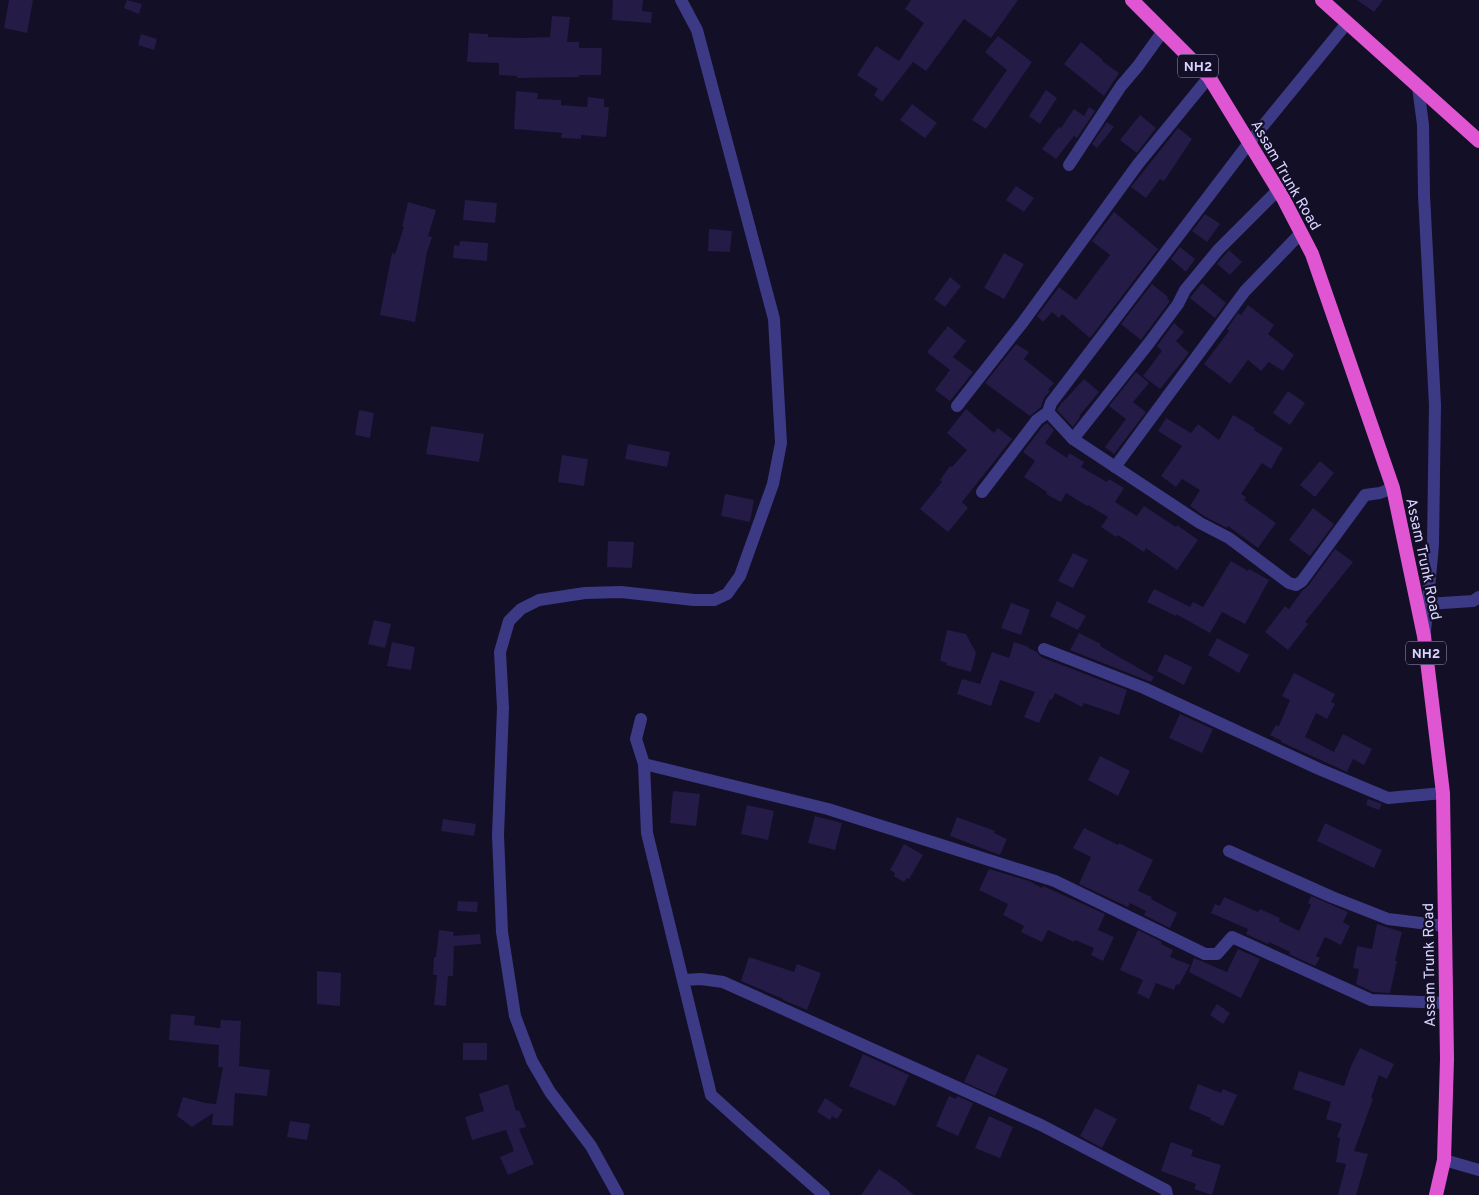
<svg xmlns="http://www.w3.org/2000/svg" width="1479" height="1195" viewBox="0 0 1479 1195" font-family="Overpass,sans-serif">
<rect width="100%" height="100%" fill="#130f26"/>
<g fill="#241b47">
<path d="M9,0H33L27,33L4,28Z"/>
<path d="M127,0L142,4L139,14L124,8Z"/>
<path d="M613,0H643L642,11L652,12L651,23L612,20Z"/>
<path d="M911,0H1018L991,38L964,19L926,71L913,62L882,102L874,95L878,89L857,75L876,46L899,61L924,23L905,9Z"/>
<path d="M1357,0H1383L1374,12Z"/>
<path d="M552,16L570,17L567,42H579V48H602L601,75H579V77L517,78V76L499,75V63L467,62L469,33L488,34V37L524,38L550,37Z"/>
<path d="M141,34L157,39L154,50L138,45Z"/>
<path d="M998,36L1032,62L986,129L972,120L1007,70L985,52Z"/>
<path d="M1081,42L1103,60L1102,61L1119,73L1104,96L1064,64Z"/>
<path d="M1046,90L1057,98L1040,124L1029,116Z"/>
<path d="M516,91L538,93L537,99L561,100V105L587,107L588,97L604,99V107H609L606,137L581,135V139L561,138L562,133L514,129Z"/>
<path d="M912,104L937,123L925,138L900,120Z"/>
<path d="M1089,107L1095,111L1077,138L1074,136L1056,159L1042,149L1059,127L1061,128L1074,109L1084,116Z"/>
<path d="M1140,115L1156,128L1137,153L1120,140Z"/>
<path d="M1107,122L1114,127L1097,148L1092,144Z"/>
<path d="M1178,128L1192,139L1164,181L1160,179L1146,198L1131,187Z"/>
<path d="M1016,186L1034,198L1024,212L1006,200Z"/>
<path d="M465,200L497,203L495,223L463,220Z"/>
<path d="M408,202L436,210L428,236L432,237L427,252L415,322L380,315L392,253L395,254L404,227H402Z"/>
<path d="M1114,212L1158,249L1090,338L1062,314L1059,318L1052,312L1043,322L1037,316L1059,287L1076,300L1110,255L1092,241Z"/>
<path d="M1205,214L1220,224L1207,242L1192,231Z"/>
<path d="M709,229L732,231L730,252L708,251Z"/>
<path d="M460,241L488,243L487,261L453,258L454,245L459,246Z"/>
<path d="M1180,247L1195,259L1186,272L1171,259Z"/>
<path d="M1229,250L1242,262L1230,275L1217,264Z"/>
<path d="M1004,253L1024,264L1004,299L984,288Z"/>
<path d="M950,277L961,286L945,307L934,299Z"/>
<path d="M1202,283L1226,303L1215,318L1190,298Z"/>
<path d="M1152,284L1168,297L1167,299L1170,301L1141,340L1121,324Z"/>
<path d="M1248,305L1274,325L1268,334L1294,355L1283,371L1269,362L1261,371L1248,360L1230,384L1204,364L1229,331L1227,329L1238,313L1241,315Z"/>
<path d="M1174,323L1184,332L1176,341L1189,353L1160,389L1143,376L1162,351L1157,346Z"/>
<path d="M948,326L966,341L953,357L973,372L950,401L935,390L950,370L927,352Z"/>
<path d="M1016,344L1029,352L1024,359L1054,383L1048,390L1050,391L1044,398L1041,407L1030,416L985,383Z"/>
<path d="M1136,372L1149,383L1133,402L1146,412L1114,454L1105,447L1126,419L1109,406Z"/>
<path d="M1084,379L1099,392L1079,416L1080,417L1073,427L1057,410L1062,402H1063Z"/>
<path d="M1288,391L1305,403L1290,425L1273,413Z"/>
<path d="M966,409L994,433L998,428L1012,439L962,502L968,508L948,532L920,509L942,482L940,480L950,466L952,467L967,450L947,433Z"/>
<path d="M359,410L374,413L370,438L355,435Z"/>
<path d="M1233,415L1255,428L1254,430L1283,448L1271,469L1262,463L1241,494L1246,497L1244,500L1276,523L1258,548L1228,526L1227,528L1204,516L1190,506L1200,490L1182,479L1176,487L1161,476L1182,446L1158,431L1166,418L1191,433L1198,424L1219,440Z"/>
<path d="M1047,423L1054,430L1045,443L1067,458L1069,453L1084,462L1081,467L1107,482L1109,479L1124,488L1115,502L1137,516L1144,506L1176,527L1177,525L1198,540L1177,570L1146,548L1144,552L1118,535L1116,537L1101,527L1108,517L1088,505L1087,506L1066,493L1061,502L1046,494L1047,492L1024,477L1035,461L1023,452L1043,426Z"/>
<path d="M431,426L484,434L479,462L426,454Z"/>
<path d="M628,444L670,452L667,467L625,459Z"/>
<path d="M562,455L588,459L584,486L558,482Z"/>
<path d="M1320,461L1334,473L1315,497L1300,485Z"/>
<path d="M725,494L754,500L750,522L721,516Z"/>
<path d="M1313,508L1334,524L1310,556L1289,540Z"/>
<path d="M608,541L634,542L632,568L607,567Z"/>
<path d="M1335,549L1353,562L1305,622L1308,624L1288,650L1265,632L1285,606L1289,609L1302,591L1308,586Z"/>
<path d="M1073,553L1088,560L1073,588L1058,581Z"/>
<path d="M1231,561L1248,571L1249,569L1269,580L1245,624L1222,612L1210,633L1176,614V616L1147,602L1154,589L1190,607L1193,602L1203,607Z"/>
<path d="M1057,601L1086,616L1078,630L1050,616Z"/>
<path d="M1011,603L1030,610L1021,635L1001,628Z"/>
<path d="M374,620L391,624L385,648L368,644Z"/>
<path d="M947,630L966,634L976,653L971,672L946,665L947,663L940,661Z"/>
<path d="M1079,633L1101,644L1100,646L1154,677L1151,682L1070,650Z"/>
<path d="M1217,638L1249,655L1239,673L1208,655Z"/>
<path d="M392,642L415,647L411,670L387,666Z"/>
<path d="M1014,642L1029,647L1028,648L1037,652L1041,657L1127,690L1119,715L1084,703L1082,707L1055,693L1052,700L1050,699L1039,723L1024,717L1035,692L1000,680L991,706L957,694L962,679L980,684L992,652L1009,658Z"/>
<path d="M1165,654L1192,667L1184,685L1157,671Z"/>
<path d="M1294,673L1335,694L1331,702L1335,704L1327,719L1316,713L1305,737L1334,752L1343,734L1372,749L1364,765L1353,759L1347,772L1281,742L1282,741L1270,735L1276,725L1279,726L1290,700L1282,696Z"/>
<path d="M1180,714L1213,729L1202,753L1169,738Z"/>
<path d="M1100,756L1130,771L1118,796L1088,780Z"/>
<path d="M673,791L700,794L696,826L670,823Z"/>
<path d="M1368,799L1382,804L1379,810L1366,805Z"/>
<path d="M747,805L774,811L768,840L741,834Z"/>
<path d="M815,816L842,823L835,850L808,843Z"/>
<path d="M957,817L995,831L994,833L1007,839L1000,855L950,836Z"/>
<path d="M443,819L476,824L474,836L441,831Z"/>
<path d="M1325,823L1382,850L1374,868L1317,841Z"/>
<path d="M1084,828L1118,845L1119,843L1153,860L1138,891L1152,897L1151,899L1177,913L1170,928L1144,915L1146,911L1130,903L1128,907L1079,884L1091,857L1073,848Z"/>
<path d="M904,844L923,855L909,879L907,878L904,882L894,876L895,873L890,870Z"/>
<path d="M989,869L1029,881L1042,888L1043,886L1105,914L1098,930L1114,937L1103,961L1091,955L1094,948L1075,940L1074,942L1048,930L1042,942L1021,932L1024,926L1003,915L1008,904L979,890Z"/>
<path d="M1311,896L1348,912L1343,922L1350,926L1341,945L1325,937L1316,956L1320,958L1315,966L1289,954L1290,952L1269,942L1268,944L1246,934L1248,929L1211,913L1215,904L1220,906L1224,897L1258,912L1260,909L1280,918L1279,921L1299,931L1311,905L1308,903Z"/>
<path d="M458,901L478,902L477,912L457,911Z"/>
<path d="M1377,924L1402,932L1395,961H1397L1390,993L1373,992L1356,984L1359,969L1353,968L1357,946L1372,949Z"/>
<path d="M439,930L454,932L453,936L480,934L481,944L454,946L453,976H448L446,1006L434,1005L437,975H433L434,957H436Z"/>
<path d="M1138,930L1162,942L1161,944L1173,950L1170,957L1190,965L1179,985L1176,984L1174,990L1156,983L1149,999L1137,993L1143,980L1120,970Z"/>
<path d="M1238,949L1260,959L1241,998L1189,972L1194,958L1227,972Z"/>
<path d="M749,957L794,972L797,964L821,973L807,1010L783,1000V999L741,981Z"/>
<path d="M317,971L341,973L340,1006L317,1004Z"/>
<path d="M1217,1004L1230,1013L1223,1024L1210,1015Z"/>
<path d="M171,1014L195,1016L194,1025L220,1028L221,1020L241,1021L239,1066L270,1070L267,1096L235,1093L233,1126L212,1125L213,1113L192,1127L177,1116L183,1097L205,1103L216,1104L223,1067H218L219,1045L169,1040Z"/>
<rect x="463" y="1043" width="24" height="17"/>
<path d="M1360,1048L1394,1064L1387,1079L1379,1075L1371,1098L1373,1099L1354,1151L1368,1154L1356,1195H1338L1346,1164L1336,1162L1340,1138L1337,1137L1342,1124L1326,1119L1331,1102L1293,1089L1299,1071L1344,1086L1351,1066Z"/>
<path d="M863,1054L909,1075L895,1106L849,1086Z"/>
<path d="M977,1054L1008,1069L995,1096L964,1082Z"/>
<path d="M508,1084L516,1111L519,1110L526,1127L519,1129L534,1164L508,1175L500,1157L514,1151L506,1130L472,1140L465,1117L484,1111L479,1094Z"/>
<path d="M1198,1084L1221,1093L1223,1089L1237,1095L1223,1126L1210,1120L1211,1118L1189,1109Z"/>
<path d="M949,1096L956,1099L957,1096L973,1103L958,1136L936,1126Z"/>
<path d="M825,1098L843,1110L837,1119L832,1116L830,1120L817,1112Z"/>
<path d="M1095,1108L1117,1119L1102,1148L1080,1136Z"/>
<path d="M989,1116L1013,1127L1000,1158L975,1148Z"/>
<path d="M290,1121L310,1124L307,1140L287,1137Z"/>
<path d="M1171,1142L1193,1150L1191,1156L1221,1165L1212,1195L1194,1189L1196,1184L1161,1171Z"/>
<path d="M879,1169L896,1180L914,1195H861Z"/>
</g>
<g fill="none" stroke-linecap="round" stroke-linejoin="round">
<g stroke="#3d3a85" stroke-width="12">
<path d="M1418,87L1423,125L1424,195L1435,405L1433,545L1425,632"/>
<path d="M1069,165L1121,86L1138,66L1163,31"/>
<path d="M957,406L1023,322L1138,164L1209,77"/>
<path d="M1048,412L1073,439L1200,523L1229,538L1289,583L1296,585L1302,581L1365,495L1380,493L1393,488"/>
<path d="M1073,439L1149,343L1178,304L1185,290L1218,250L1278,190"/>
<path d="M1115,467L1245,291L1301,233"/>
<path d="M982,492L1037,420L1048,412L1051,403L1249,143"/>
<path d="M1427,604L1473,601L1479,597"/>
<path d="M1044,649L1144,688L1319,769L1388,798L1443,793"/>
<path d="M641,719L636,739L644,764L828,809L1055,881L1205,954H1217L1232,937L1371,1000L1446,1003"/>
<path d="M644,764L647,833L711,1095L751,1131L824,1195"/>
<path d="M1229,851L1332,897L1388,919L1445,926"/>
<path d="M683,980L701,979L723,982L1041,1125L1166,1190L1167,1195"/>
<path d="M618,1195L591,1146L550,1092L532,1061L515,1016L502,932L498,835L503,708L500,652L509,621L521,609L539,600L585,593L621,592L694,600H714L727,594L740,576L773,484L781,443L774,319L697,30L681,0"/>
</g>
<g stroke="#3d3a85" stroke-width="12">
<path d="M1249,143L1347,23"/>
<path d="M1444,1160L1479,1170"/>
</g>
<g stroke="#e055d1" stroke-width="14">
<path d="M1132,0L1209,77L1283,198L1312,254L1393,488L1424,636L1443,793L1447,1059L1444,1160L1436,1195"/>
<path d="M1322,0L1479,141"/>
</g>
</g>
<g text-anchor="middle" stroke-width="4.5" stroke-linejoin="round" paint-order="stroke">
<g fill="#130f26" stroke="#9e99be" stroke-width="1">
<rect x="1178" y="54.5" width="40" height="23" rx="4"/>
<rect x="1406" y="641.5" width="40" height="23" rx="4"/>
</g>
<g font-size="14" font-weight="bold" fill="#d9d4ff">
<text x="1198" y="71">NH2</text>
<text x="1426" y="658">NH2</text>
</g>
<g font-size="15" fill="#d9d4ff" stroke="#130f26">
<text transform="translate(1286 175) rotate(60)" y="5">Assam Trunk Road</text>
<text transform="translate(1424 559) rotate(78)" y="5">Assam Trunk Road</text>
<text transform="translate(1429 965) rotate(-91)" y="5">Assam Trunk Road</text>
</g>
</g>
</svg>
